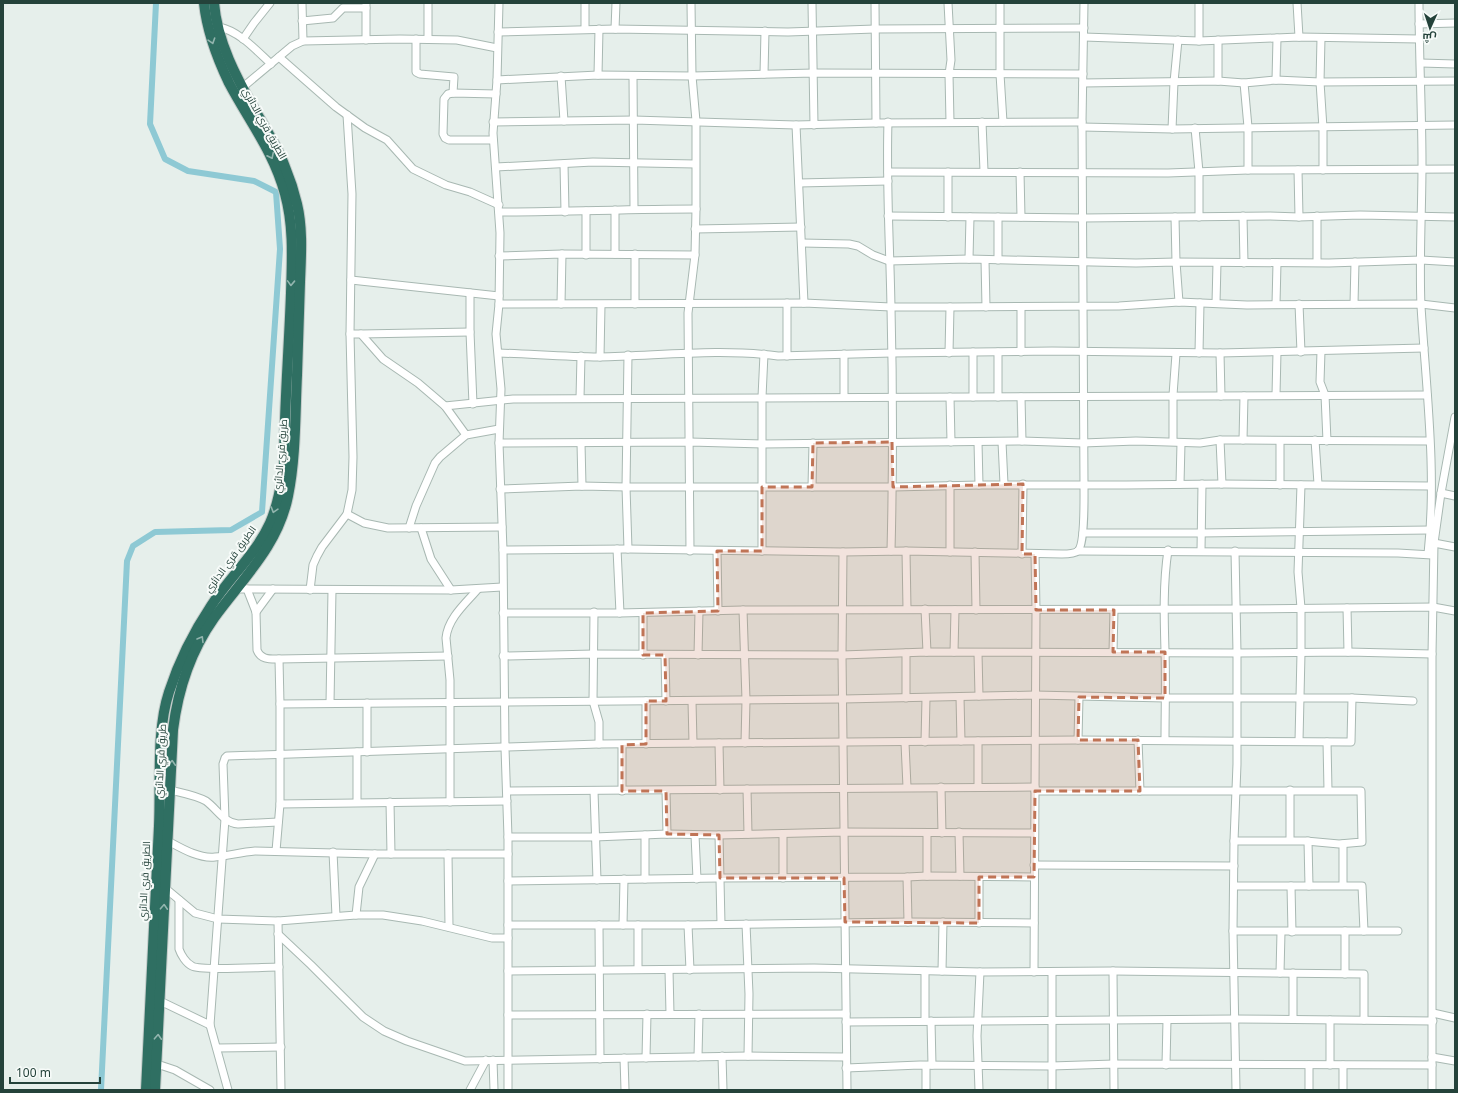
<svg xmlns="http://www.w3.org/2000/svg" width="1458" height="1093" viewBox="0 0 1458 1093" font-family="'Noto Sans',Cairo,sans-serif">
<rect width="100%" height="100%" fill="#e6efeb"/>
<g fill="none" stroke-linecap="round" stroke-linejoin="round">
<path stroke="#8ec9d4" stroke-width="6" d="M101,1090L127,561L133,546L155,532L231,530L262,512L280,249L276,192L254,181L188,171L165,159L150,124L156,3"/>
<g stroke="#a8b8b2" stroke-width="9">
<g id="minor">
<path d="M302,3L303,41"/>
<path d="M499,3L497,80L493,133L500,233L499,304L496,334L501,389L499,443L503,550L505,748L508,837V1090"/>
<path d="M812,3L814,125"/>
<path d="M875,3L876,123"/>
<path d="M948,3L951,60L949,74L950,122"/>
<path d="M1000,3V74L1003,122"/>
<path d="M1199,3V41"/>
<path d="M1297,3L1299,37"/>
<path d="M1419,3C1419,57 1422,110 1422,164C1422,211 1419,259 1421,306C1426,388 1437,472 1428,554"/>
<path d="M366,4V40"/>
<path d="M302,21L333,18L343,8H366"/>
<path d="M1419,24L1455,23"/>
<path d="M219,27C239,31 256,50 271,64"/>
<path d="M585,29V3"/>
<path d="M615,29L616,3"/>
<path d="M498,32L615,29L788,32L875,29L1084,28"/>
<path d="M1084,37L1199,41L1299,37L1419,39"/>
<path d="M1321,38L1320,82L1323,128V170"/>
<path d="M243,39L254,23L270,3"/>
<path d="M416,39V72L420,74L454,77L453,93"/>
<path d="M428,39V3"/>
<path d="M1218,40V81"/>
<path d="M279,57L336,107L365,128L387,140L413,169L446,185L470,192L499,205"/>
<path d="M1421,63L1455,64"/>
<path d="M764,74L765,31"/>
<path d="M598,75L599,29"/>
<path d="M561,76L564,121"/>
<path d="M633,76L634,209"/>
<path d="M497,80L598,75L692,76L814,73L1083,74"/>
<path d="M1276,80L1277,38"/>
<path d="M1083,83L1218,81L1244,83L1276,80L1320,82L1455,81"/>
<path d="M1244,83L1248,127V170"/>
<path d="M243,87L292,46L303,41L400,39L457,40L497,48"/>
<path d="M493,122L634,120L796,125L876,123L1082,122"/>
<path d="M888,122C886,184 890,246 891,308C893,389 893,470 891,551"/>
<path d="M982,122L984,171"/>
<path d="M796,125L804,303"/>
<path d="M1082,127L1172,129L1455,125"/>
<path d="M1195,128L1199,172V217"/>
<path d="M1172,129L1174,82L1178,40"/>
<path d="M493,140H449L445,138L443,134L444,99L448,94L453,93L496,94"/>
<path d="M564,164L565,212"/>
<path d="M496,167L593,162L695,164"/>
<path d="M1298,170L1299,217"/>
<path d="M888,172L1168,173L1248,170L1455,169"/>
<path d="M948,172V217"/>
<path d="M1020,172L1021,217"/>
<path d="M799,183L888,181"/>
<path d="M586,211V255"/>
<path d="M499,212C565,212 630,209 696,209"/>
<path d="M888,216L1083,218L1270,216L1299,217L1360,215L1455,217"/>
<path d="M1243,216L1244,263"/>
<path d="M1317,216V262"/>
<path d="M998,217V260"/>
<path d="M1175,217L1176,262L1179,302"/>
<path d="M695,229L801,227"/>
<path d="M802,243L849,244L858,246L873,255L889,261L969,259L1136,263L1176,262L1329,263L1421,260L1455,262"/>
<path d="M615,254V210"/>
<path d="M499,256L562,254L695,255"/>
<path d="M969,259L970,217"/>
<path d="M985,260L986,307"/>
<path d="M351,280L499,296"/>
<path d="M470,293V332L473,404"/>
<path d="M787,303V356"/>
<path d="M1216,303L1217,263"/>
<path d="M499,304L804,303L891,307H950L1119,306L1179,302L1247,305L1421,304L1455,308"/>
<path d="M561,304L562,254"/>
<path d="M635,304V254"/>
<path d="M1276,304L1277,263"/>
<path d="M1299,304L1301,352"/>
<path d="M1354,304L1355,262"/>
<path d="M1021,307V352"/>
<path d="M350,334H361L383,359L418,383L445,406L466,435"/>
<path d="M361,334L470,332"/>
<path d="M1321,351L1320,382L1325,395L1327,441"/>
<path d="M973,352V397"/>
<path d="M499,353C532,354 566,357 599,357C658,356 719,348 778,356L892,353L1052,351L1220,353L1424,348"/>
<path d="M949,353L950,307"/>
<path d="M1199,353L1200,303"/>
<path d="M1220,353L1221,396"/>
<path d="M628,355L626,487L628,549"/>
<path d="M600,357L601,305"/>
<path d="M1276,395L1277,352"/>
<path d="M844,397V354"/>
<path d="M950,397L951,442"/>
<path d="M998,397V352"/>
<path d="M1021,397L1022,441"/>
<path d="M580,398L581,356"/>
<path d="M445,406L513,399L1427,395"/>
<path d="M1220,440L1222,484"/>
<path d="M1243,440L1244,396"/>
<path d="M1315,440L1318,484"/>
<path d="M1173,441V395L1176,354"/>
<path d="M1280,441V485"/>
<path d="M978,442L979,485"/>
<path d="M1002,442L1004,484"/>
<path d="M499,443L690,442L763,444L1022,441L1083,443L1136,441L1200,443L1220,440H1243L1429,441"/>
<path d="M581,443L582,486"/>
<path d="M1180,484L1181,443"/>
<path d="M812,487L813,443"/>
<path d="M500,489L582,486L626,487H893L979,485H1126L1222,484L1430,486"/>
<path d="M1441,493L1455,496"/>
<path d="M347,514L364,523L388,528L502,527"/>
<path d="M409,528L416,506L435,463L440,457L466,435L499,429"/>
<path d="M421,528L431,559L451,590"/>
<path d="M1083,533H1201L1430,530"/>
<path d="M1434,543L1455,547"/>
<path d="M617,549L620,613"/>
<path d="M503,550L628,549L843,552L906,551L1062,554C1067,554 1074,554 1078,551C1085,544 1084,497 1084,485L1082,122L1084,3"/>
<path d="M690,551L688,313L695,255L696,209V121L692,76L691,3"/>
<path d="M717,551L718,611"/>
<path d="M762,551V397L764,354"/>
<path d="M906,551L907,609"/>
<path d="M1078,551L1398,553L1432,555"/>
<path d="M1201,551L1202,484"/>
<path d="M1235,551L1237,653V764L1234,841L1233,931L1236,1090"/>
<path d="M843,552L842,655L847,1090"/>
<path d="M950,552V485"/>
<path d="M975,552L976,610"/>
<path d="M1022,554L1023,484"/>
<path d="M238,589L451,590L502,587"/>
<path d="M247,589L256,612L257,650C261,660 270,659 279,659L448,656"/>
<path d="M310,590L313,565L317,556L322,547L347,514L352,490L353,457L350,334L352,194L347,115"/>
<path d="M1347,608L1348,652"/>
<path d="M925,609L927,652"/>
<path d="M743,610L746,700L745,743"/>
<path d="M256,612L273,589"/>
<path d="M594,612L593,701L599,722V744"/>
<path d="M503,613H620L743,610L1236,609L1433,607L1455,611"/>
<path d="M954,652L955,610"/>
<path d="M1113,652L1114,610"/>
<path d="M978,653L979,696"/>
<path d="M643,655V613"/>
<path d="M665,655L666,701"/>
<path d="M698,655L699,611"/>
<path d="M503,656L594,654L842,655L927,652L1237,653L1348,652L1432,654"/>
<path d="M279,659L280,704"/>
<path d="M960,697L961,741"/>
<path d="M906,698V653"/>
<path d="M692,701L693,743"/>
<path d="M330,703L332,590"/>
<path d="M1078,740L1079,697"/>
<path d="M1138,740L1140,791"/>
<path d="M1165,740C1165,711 1166,681 1165,651C1164,617 1163,584 1168,550"/>
<path d="M978,741V787"/>
<path d="M1299,741L1301,653V608L1298,572L1301,485"/>
<path d="M925,742L926,698"/>
<path d="M1327,742L1328,790"/>
<path d="M719,743L720,790"/>
<path d="M905,743L907,787"/>
<path d="M646,744V701"/>
<path d="M622,745V791"/>
<path d="M357,752V802"/>
<path d="M367,752V703"/>
<path d="M941,787L942,833"/>
<path d="M747,789L748,834"/>
<path d="M170,790C182,793 195,795 206,801C217,809 224,823 238,824L278,822"/>
<path d="M1290,790V840"/>
<path d="M507,791L1035,787"/>
<path d="M594,791L597,880"/>
<path d="M666,791L667,834"/>
<path d="M1035,791H1361L1362,842L1339,844L1306,841H1234"/>
<path d="M390,802L391,854"/>
<path d="M450,802V680L446,638C448,618 466,603 478,589"/>
<path d="M280,804L507,801"/>
<path d="M959,832L960,876"/>
<path d="M783,834V878"/>
<path d="M695,835L697,879"/>
<path d="M719,835L721,924"/>
<path d="M508,837H595L667,834L719,835L844,832L1034,833"/>
<path d="M168,841C181,848 199,859 215,857C228,856 241,852 255,851L375,854H508"/>
<path d="M1308,841L1309,886"/>
<path d="M1343,844V885"/>
<path d="M276,851L280,804V704L843,699L1035,695L1165,698H1352L1413,701"/>
<path d="M333,852L336,916"/>
<path d="M448,854L449,927"/>
<path d="M1034,865L1234,866"/>
<path d="M927,876V833"/>
<path d="M907,877L908,922"/>
<path d="M645,879V835"/>
<path d="M508,881L720,878L907,877L927,876L1034,877"/>
<path d="M1234,886H1362L1364,931"/>
<path d="M1291,886L1292,932"/>
<path d="M165,888L195,913L218,919L278,921L356,915H383L422,921L492,938H508"/>
<path d="M179,900V949C181,955 186,963 192,966C200,971 265,967 279,967"/>
<path d="M356,915L359,887L375,854"/>
<path d="M278,921L281,1090"/>
<path d="M979,923V877"/>
<path d="M746,924L749,994L748,1056"/>
<path d="M508,925H688L908,922L1034,923"/>
<path d="M599,925L600,1059"/>
<path d="M623,925L624,879"/>
<path d="M688,925L690,970"/>
<path d="M1233,931H1398"/>
<path d="M278,934L311,965L363,1017L384,1031L407,1041L465,1061L748,1056L846,1057"/>
<path d="M638,969V925"/>
<path d="M669,970L670,1014"/>
<path d="M508,971L814,968L980,972L1113,971L1364,974V1020"/>
<path d="M925,971V1021"/>
<path d="M942,971L943,922"/>
<path d="M1113,971L1114,1090"/>
<path d="M1034,972L1036,610L1035,554"/>
<path d="M1280,973L1281,932"/>
<path d="M1293,973V1019"/>
<path d="M1345,974V931"/>
<path d="M160,1001L210,1025"/>
<path d="M1433,1013L1455,1018"/>
<path d="M508,1015L846,1014"/>
<path d="M931,1021L932,1065"/>
<path d="M846,1022L1235,1019L1433,1021"/>
<path d="M217,1048L281,1047"/>
<path d="M722,1056L723,1090"/>
<path d="M698,1057L699,1014"/>
<path d="M1432,1057L1455,1061"/>
<path d="M624,1058L625,1090"/>
<path d="M646,1058L647,1014"/>
<path d="M493,1060L494,1090"/>
<path d="M157,1064L175,1070L210,1090"/>
<path d="M1166,1065L1167,1020"/>
<path d="M1309,1065V1090"/>
<path d="M1330,1065V1020"/>
<path d="M926,1066V1090"/>
<path d="M846,1068L920,1065L1051,1066L1114,1064L1432,1065"/>
<path d="M228,1090L210,1025L225,819L223,764L225,758L227,756L599,744L1078,740L1351,742L1352,698"/>
<path d="M470,1090L486,1060"/>
<path d="M979,1090L977,1036L980,972"/>
<path d="M1052,1090V972"/>
<path d="M1343,1090V1065"/>
<path d="M1432,1090V654L1434,543L1441,493L1455,417"/>
</g>
</g>
<g stroke="#c2cac8" stroke-width="12">
<g id="highway">
<path d="M146,1090C150,1002 155,914 159,826C161,785 156,731 169,692C179,661 193,633 211,606C229,578 256,554 270,523C278,505 281,485 284,466C284,408 289,351 291,293C292,260 294,226 285,194C274,152 249,121 229,83C217,58 207,32 204,3"/>
<path d="M155,1090L173,730C178,689 190,652 214,618C243,578 278,546 288,496C296,457 295,415 297,375C298,344 299,313 300,282C301,256 303,229 297,204C294,191 290,179 285,167C278,147 266,130 256,112C237,79 217,42 214,3"/>
</g>
</g>
<use href="#minor" stroke="#fff" stroke-width="7"/>
<use href="#highway" stroke="#2f6f62" stroke-width="10"/>
</g>
<defs><path id="oneway-chevron" d="M-2-3.5L2.5 0L-2 3.5" fill="none" stroke-width="1.6" stroke-linecap="round" stroke-linejoin="round"/></defs>
<g stroke="#93b5ae">
<use href="#oneway-chevron" transform="translate(212 41) rotate(72)"/>
<use href="#oneway-chevron" transform="translate(271 156) rotate(64)"/>
<use href="#oneway-chevron" transform="translate(291 283) rotate(92)"/>
<use href="#oneway-chevron" transform="translate(274 510) rotate(107)"/>
<use href="#oneway-chevron" transform="translate(201 639) rotate(-59)"/>
<use href="#oneway-chevron" transform="translate(172 763) rotate(-87)"/>
<use href="#oneway-chevron" transform="translate(164 907) rotate(-87)"/>
<use href="#oneway-chevron" transform="translate(158 1037) rotate(-87)"/>
</g>
<path fill="#c07456" fill-opacity="0.2" stroke="#c07456" stroke-width="3" stroke-dasharray="8 5" stroke-linejoin="round" d="M892,442L893,487L1023,484L1022,554H1035L1036,610H1114L1113,652H1165V698L1079,697L1078,740H1138L1140,791H1035L1034,877H979V923L845,922L844,878H720L719,835L667,834L666,791H622V745L646,744V701H666L665,655H643V613L718,611L717,551H762V487H812L813,443Z"/>
<g text-anchor="middle" stroke-width="4" stroke-linejoin="round" paint-order="stroke">
<g font-size="10" fill="#24423a" stroke="#f7fbf9">
<text transform="translate(265 123) rotate(61)" y="4">الطريق قري الدائري</text>
<text transform="translate(280 456) rotate(-85)" y="4">طريق قري الدائري</text>
<text transform="translate(230 559) rotate(-54)" y="4">الطريق قري الدائري</text>
<text transform="translate(160 761) rotate(-87)" y="4">طريق قري الدائري</text>
<text transform="translate(144 881) rotate(-87)" y="4">الطريق قري الدائري</text>
</g>
</g>
<rect width="1458" height="1093" fill="none" stroke="#24423a" stroke-width="8"/>
<g transform="translate(1430 28) rotate(183)" stroke="#f7fbf9" stroke-width="3" paint-order="stroke">
<path d="M0-3L7 15L0 10L-7 15Z" fill="#24423a"/>
<text y="-6" font-size="11" font-weight="bold" text-anchor="middle" fill="#24423a">ش</text>
</g>
<path d="M10 1077v6h90v-6" fill="none" stroke="#24423a" stroke-width="2"/>
<text x="16" y="1077" font-size="12" fill="#24423a" stroke="#f7fbf9" stroke-width="3" paint-order="stroke">100 m</text>
</svg>
